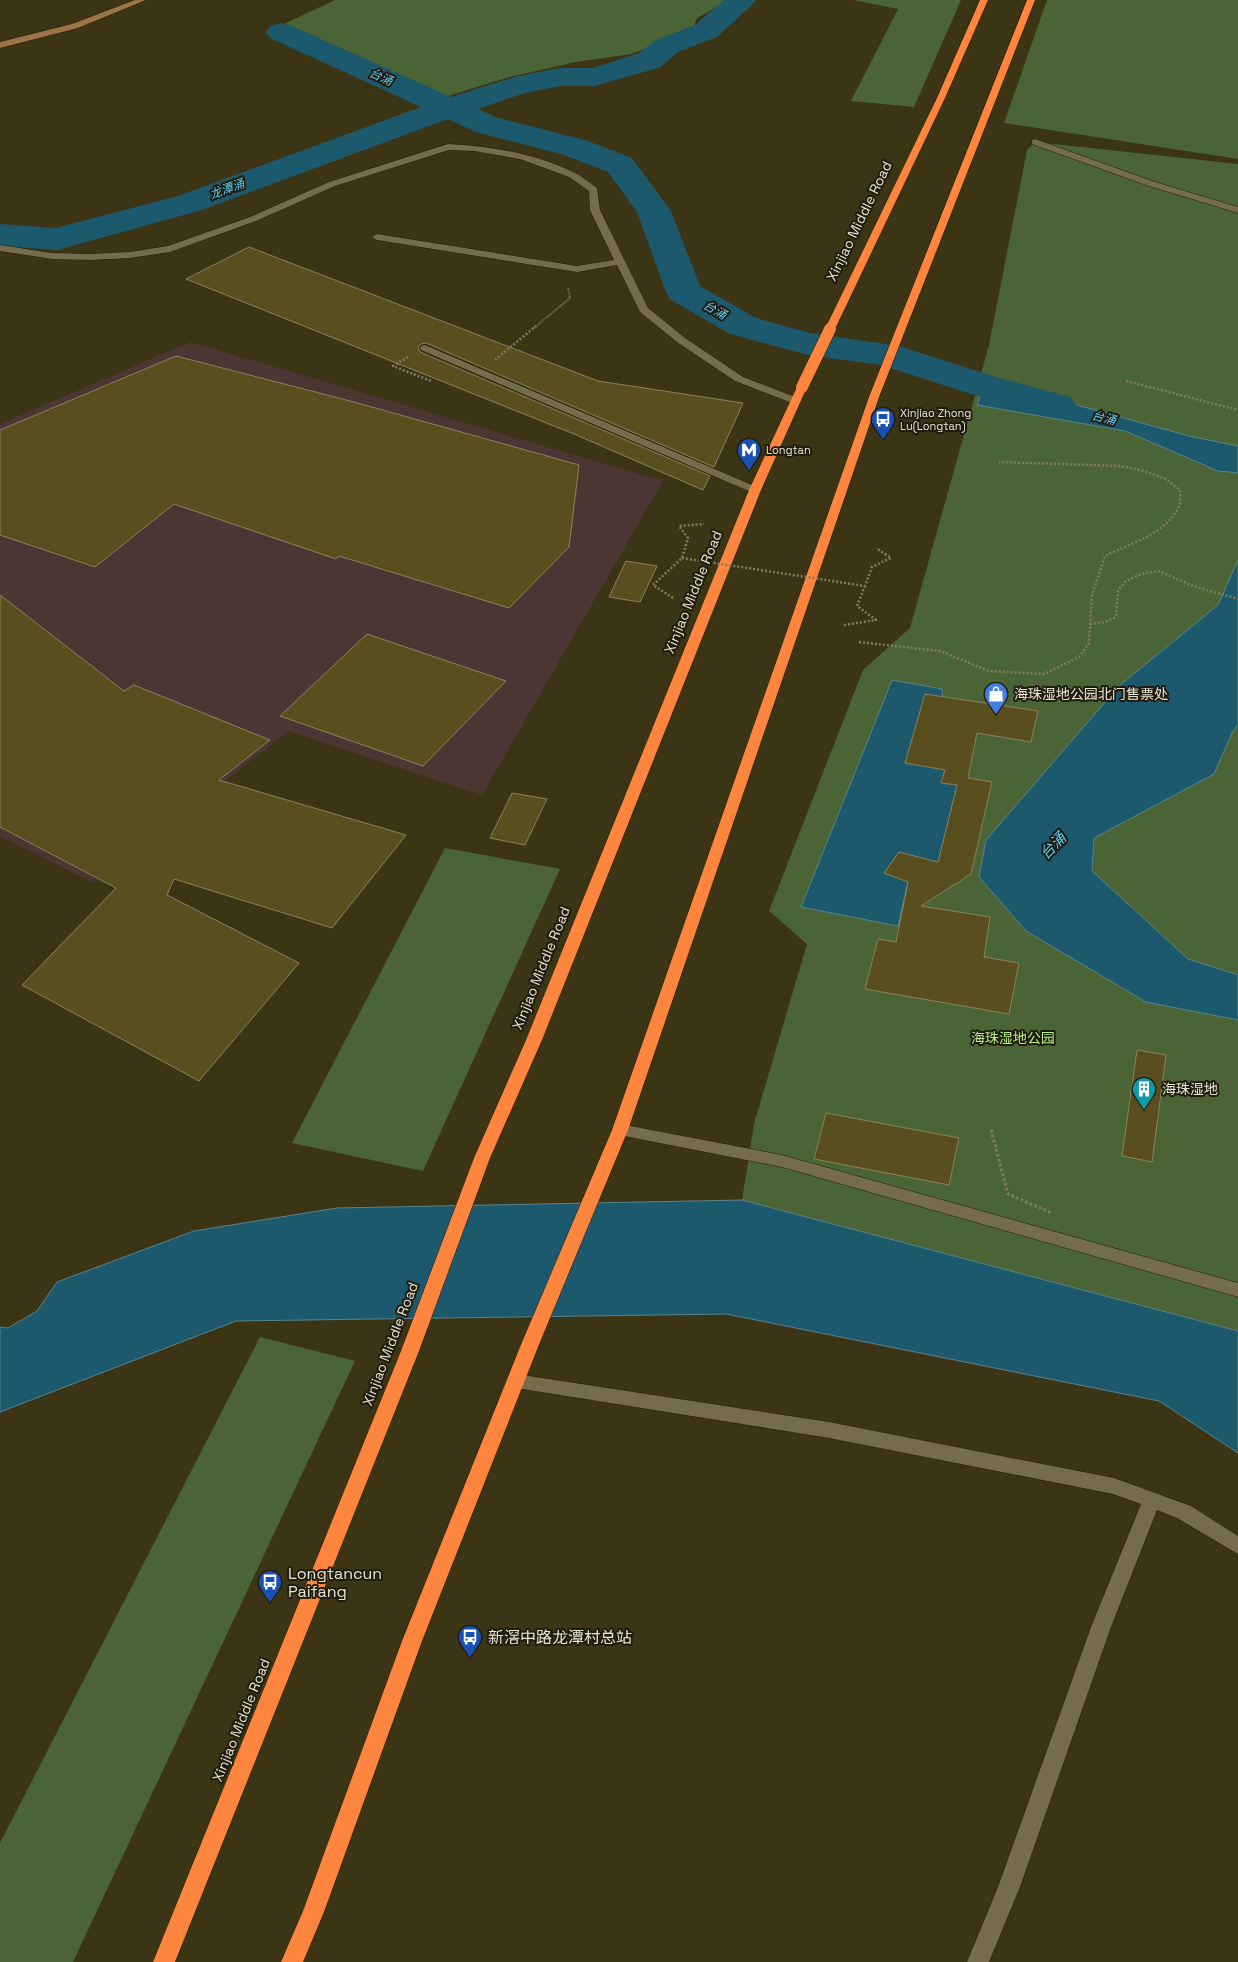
<svg xmlns="http://www.w3.org/2000/svg" width="1238" height="1962" viewBox="0 0 1238 1962" font-family="'Space Grotesk','Noto Sans SC',sans-serif">
<rect width="100%" height="100%" fill="#3b3415"/>
<path fill="#4b3634" d="M190,342L663,481L482,795L289,731L93,883L0,836V424Z"/>
<g fill="#4b6435">
<path d="M335,0H729L697,18L692,31L631,54L576,62L509,77L445,97L284,24Z"/>
<path d="M853,0H961L914,107L851,101L898,9Z"/>
<path d="M1047,0H1238V159L1004,123Z"/>
<path d="M1035,142L1238,164V1331L742,1200L754,1124L807,944L769,911L863,670L910,628L989,345L1027,150Z"/>
<path d="M445,848L560,869L423,1171L292,1143Z"/>
<path d="M260,1337L355,1361L73,1962H0V1843Z"/>
</g>
<g fill="#1d596d" stroke="#5a838c">
<path d="M986,380L1189,436L1238,446V473L1218,471L1125,431L977,405Z"/>
<path d="M1238,560V724L1232,733L1214,774L1094,838L1092,871L1188,959L1238,975V1020L1146,1002L1026,931L979,877L986,840L1119,686L1218,605Z"/>
<path d="M892,680L942,689L944,724L963,787L949,866L907,886L898,926L801,907Z"/>
<path d="M742,1200L1238,1331V1453L1159,1401L726,1314L236,1321L0,1412V1327L8,1328L37,1311L57,1282L194,1231L337,1208Z"/>
</g>
<g fill="none" stroke-linecap="round" stroke-linejoin="round">
<path fill="#1d596d" fill-rule="evenodd" d="M724,0H756L751,6L717,37L678,52L661,67L595,86H560L525,93L478,109L498,118L588,141L632,158L671,211L700,286L756,318L810,333L899,346L999,378L1070,397L1076,405L1070,413L1056,417L971,394L881,365L808,355L730,334L671,300L666,292L637,212L608,172L564,155L476,132L448,119L202,210L57,250L0,246V224L56,228L178,196L421,107L270,38L266,32L270,26L281,23L292,26L451,97L518,76L560,68H593L639,53L656,40L695,25Z"/>
</g>
<g fill="#594e1e" stroke="#8a8261">
<path d="M249,247L598,381L743,403L714,467L426,343L421,344L418,347L420,352L710,476L703,490L574,434L186,279Z"/>
<path d="M176,356L354,402L579,465L569,547L509,608L339,556L336,559L174,504L95,567L0,535V430Z"/>
<path d="M626,561L657,566L640,602L609,597Z"/>
<path d="M0,595L124,691L134,685L270,740L219,780L406,835L332,928L174,879L167,895L299,963L199,1081L22,985L116,888L0,827Z"/>
<path d="M367,634L506,681L423,766L280,716Z"/>
<path d="M925,694L1038,711L1031,742L977,733L968,778L992,782L971,874L921,906L990,917L984,957L1019,963L1009,1014L865,989L878,939L896,942L908,882L884,873L899,852L938,862L957,785L941,783L945,770L905,763Z"/>
<path d="M512,793L547,799L525,845L490,838Z"/>
<path d="M1137,1050L1166,1055L1152,1162L1122,1156Z"/>
<path d="M826,1113L959,1138L949,1185L814,1159Z"/>
</g>
<g fill="none" stroke-linecap="round" stroke-linejoin="round">
<g stroke="#231c00" stroke-width="1">
<g id="lane">
<path d="M1035,139L1155,182L1238,207V213L1149,186L1032,144V140Z"/>
<path d="M448,144C490,146 537,154 575,173C583,177 590,183 597,188L600,210L648,308L685,338L743,377L800,399L801,401L800,403H792L735,381L677,342L640,312L617,265L577,272L377,240L372,237L377,234L577,266L614,260L590,210L589,191L569,177L520,159L474,151L449,150L335,186L256,221L170,252L130,258L91,260L52,259L0,251V245L52,253L91,254L130,252L168,246L250,217L329,182Z"/>
<path d="M425,345L759,488L761,490L755,493L751,492L421,350L420,348L421,346Z"/>
<path d="M620,1124L782,1155L1238,1283V1297L782,1167L614,1134L612,1130L614,1126Z"/>
<path d="M516,1374L829,1422L1114,1478L1191,1506L1238,1536V1554L1177,1518L1157,1510L1111,1627L1020,1887L989,1962H967L998,1887L1091,1627L1141,1504L1113,1494L829,1438L516,1388L510,1386L507,1381L510,1376Z"/>
</g>
</g>
<g stroke="#231c00" stroke-width="1">
<path id="secondary" d="M135,0H146L78,28L0,48V42L72,24Z"/>
</g>
<g stroke="#231c00" stroke-width="1">
<g id="highway">
<path d="M980,0H988L945,98L835,329L830,332L826,331L825,329L937,98Z"/>
<path d="M1027,0H1035L879,397L628,1130L538,1347L422,1641L324,1912L303,1962H281L303,1911L402,1641L520,1347L612,1130L869,397Z"/>
<path d="M802,384L807,387L761,490L542,1040L490,1158L419,1351L175,1962H153L401,1351L474,1158L526,1040L749,490L797,387Z"/>
</g>
</g>
<path stroke="#817c62" stroke-width="2" stroke-dasharray="1 1" stroke-linecap="butt" d="M534,328L570,298L568,287"/>
<g stroke="#817c62" stroke-width="2.5" stroke-dasharray="2 2" stroke-linecap="butt">
<path d="M408,357L393,366L431,381"/>
<path d="M495,360L536,326"/>
<path d="M1126,381L1238,410"/>
<path d="M1090,624L1105,622L1116,617L1118,591L1126,581L1141,574L1159,571L1193,586L1238,599"/>
<path d="M844,625L876,620L857,606L865,586"/>
<path d="M859,642L940,651L989,671L1044,674L1079,657L1089,643L1092,595L1105,556C1129,544 1168,533 1179,506C1181,501 1180,495 1180,490L1166,479L1144,471L1121,466L999,462"/>
</g>
<path stroke="#817c62" stroke-width="3" stroke-dasharray="2.5 2.5" stroke-linecap="butt" d="M991,1130L1008,1194L1052,1213"/>
<use href="#lane" fill="#746c4c" fill-rule="evenodd"/>
<use href="#secondary" fill="#9d7448" fill-rule="evenodd"/>
<use href="#highway" fill="#fe853e" fill-rule="evenodd"/>
<g stroke="#231c00" stroke-width="13" stroke-linecap="butt">
<path id="highway-bridge" d="M802,387L830,329"/>
</g>
<g stroke="#817c62" stroke-width="2.5" stroke-dasharray="2 2" stroke-linecap="butt">
<path d="M682,558L865,586L872,567L891,558L876,548"/>
<path d="M673,598L653,585L682,558L688,538L679,526L704,524"/>
</g>
<use href="#highway-bridge" stroke="#fe853e" stroke-width="12"/>
</g>
<defs>
<g id="bus-pin" transform="scale(1.25)"><path d="M0 17L-7.5 6A9.5 9.5 0 1 1 7.5 6Z" fill="#1a4fb4" stroke="#1f1c0f"/><path d="M-5-6H5V4H4V6H2V4H-2V6H-4V4H-5ZM-3.5-4V0h7V-4ZM-3.5 1.2v1.5H-2V1.2ZM2 1.2v1.5H3.5V1.2Z" fill="#fff"/></g>
<g id="metro-pin" transform="scale(1.25)"><path d="M0 17L-7.5 6A9.5 9.5 0 1 1 7.5 6Z" fill="#1a4fb4" stroke="#1f1c0f"/><path d="M-5.5 5V-5H-3L0 0L3-5H5.5V5H3V-.5L0 4L-3-.5V5Z" fill="#fff"/></g>
<g id="shop-pin" transform="scale(1.25)"><path d="M0 17L-7.5 6A9.5 9.5 0 1 1 7.5 6Z" fill="#3f7fe0" stroke="#1f1c0f"/><path d="M-5-2.5h2.3a2.7 3.5 0 0 1 5.4 0H5L5.5 6h-11ZM-1.5-2.5h3a1.5 2.3 0 0 0-3 0Z" fill="#fff"/></g>
<g id="building-pin" transform="scale(1.25)"><path d="M0 17L-7.5 6A9.5 9.5 0 1 1 7.5 6Z" fill="#0f9aa8" stroke="#1f1c0f"/><path d="M-4-6H4V6H1V3H-1V6H-4ZM-2.5-4.3h1.7v1.8h-1.7ZM.8-4.3h1.7v1.8H.8ZM-2.5-1h1.7V.8h-1.7ZM.8-1h1.7V.8H.8Z" fill="#fff"/></g>
</defs>
<g fill-rule="evenodd">
<use href="#bus-pin" x="883" y="419"/>
<use href="#metro-pin" x="749" y="450"/>
<use href="#shop-pin" x="996" y="694"/>
<use href="#building-pin" x="1144" y="1089"/>
<use href="#bus-pin" x="270" y="1582"/>
<use href="#bus-pin" x="470" y="1637"/>
</g>
<g text-anchor="middle" stroke-width="4" stroke-linejoin="round" paint-order="stroke">
<g font-size="11" fill="#eae6d4" stroke="#1f1c0f" text-anchor="start">
<text x="900" y="417">Xinjiao Zhong<tspan x="900" dy="13">Lu(Longtan)</tspan></text>
<text x="766" y="454">Longtan</text>
</g>
<g font-size="12" font-style="italic" fill="#5fcff5" stroke="#1f1c0f">
<text transform="translate(381 77) rotate(24)" y="4">台涌</text>
<text transform="translate(227 189) rotate(-20)" y="4">龙潭涌</text>
<text transform="translate(715 310) rotate(30)" y="4">台涌</text>
<text transform="translate(1104 418) rotate(15)" y="4">台涌</text>
</g>
<g font-size="14" fill="#eae6d4" stroke="#1f1c0f">
<text transform="translate(859 221) rotate(-64)" y="5">Xinjiao Middle Road</text>
<text transform="translate(693 592) rotate(-68)" y="5">Xinjiao Middle Road</text>
<text transform="translate(541 968) rotate(-68)" y="5">Xinjiao Middle Road</text>
<text transform="translate(390 1344) rotate(-69)" y="5">Xinjiao Middle Road</text>
<text transform="translate(241 1720) rotate(-68)" y="5">Xinjiao Middle Road</text>
</g>
<g font-size="14" fill="#eae6d4" stroke="#1f1c0f" text-anchor="start">
<text x="1014" y="699">海珠湿地公园北门售票处</text>
<text x="1162" y="1094">海珠湿地</text>
</g>
<g font-size="14" fill="#b6ed87" stroke="#1f1c0f">
<text x="1013" y="1043">海珠湿地公园</text>
</g>
<g font-size="15" font-style="italic" fill="#5fcff5" stroke="#1f1c0f">
<text transform="translate(1053 846) rotate(-46)" y="5">台涌</text>
</g>
<g font-size="16" fill="#eae6d4" stroke="#1f1c0f" text-anchor="start">
<text x="288" y="1579">Longtancun<tspan x="288" dy="18">Paifang</tspan></text>
<text x="488" y="1643">新滘中路龙潭村总站</text>
</g>
</g>
</svg>
